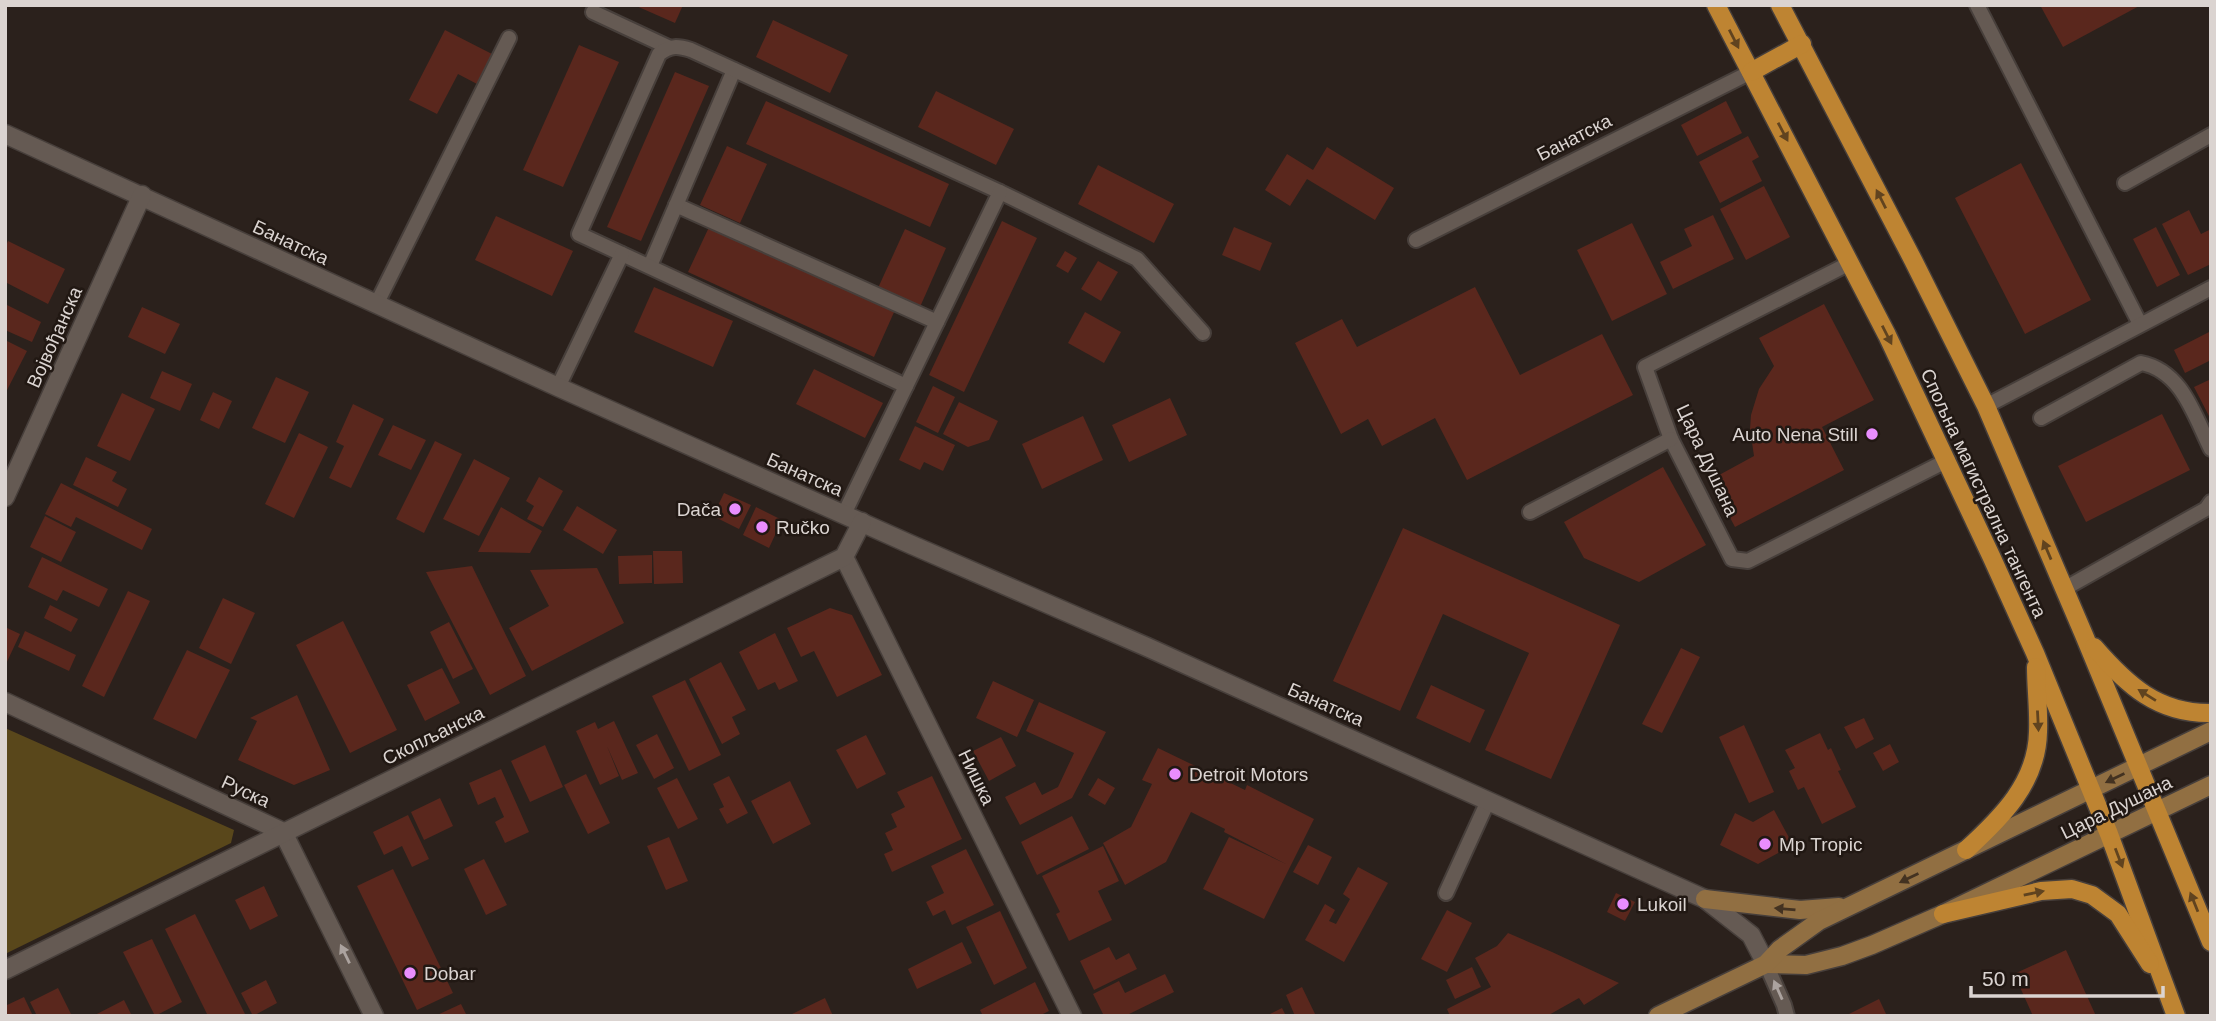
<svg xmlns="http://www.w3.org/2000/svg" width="2216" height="1021" viewBox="0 0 2216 1021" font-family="Helvetica,sans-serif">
<rect width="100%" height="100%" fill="#2b211c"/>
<path fill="#59471b" d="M5,728L234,830L231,843L5,954Z"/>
<g fill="#5a271d">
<path d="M634,5H683L675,23Z"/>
<path d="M2040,5H2141L2063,47Z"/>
<path d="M773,20L848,55L830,93L756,57Z"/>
<path d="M445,30L492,54L477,84L458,74L437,114L409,100Z"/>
<path d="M579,45L619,62L563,187L523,170Z"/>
<path d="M675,72L709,86L641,241L607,227Z"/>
<path d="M936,91L1014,129L996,165L918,127Z"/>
<path d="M766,101L949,184L930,227L746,144Z"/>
<path d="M1726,101L1742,133L1697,156L1681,125Z"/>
<path d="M1748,136L1759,157L1752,161L1762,181L1720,203L1699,162Z"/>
<path d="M727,146L767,164L740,223L700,205Z"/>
<path d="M1327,147L1394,188L1375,220L1307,179L1290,206L1265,190L1287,154L1313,170Z"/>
<path d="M2021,163L2091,300L2025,334L1955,198Z"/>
<path d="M1098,165L1174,204L1154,243L1078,204Z"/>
<path d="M1764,186L1790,237L1746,260L1720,209Z"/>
<path d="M2189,210L2201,234L2211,229V264L2188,275L2162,224Z"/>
<path d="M1713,215L1734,259L1673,289L1660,262L1692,246L1684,229Z"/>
<path d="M496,216L573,251L552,296L475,260Z"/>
<path d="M1002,221L1037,238L964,392L929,375Z"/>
<path d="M1632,223L1667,294L1612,321L1577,250Z"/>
<path d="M710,225L895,310L874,357L688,272Z"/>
<path d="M1234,227L1272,243L1260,271L1222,255Z"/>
<path d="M2156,227L2180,275L2157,287L2133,239Z"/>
<path d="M905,229L946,248L920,307L878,288Z"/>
<path d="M8,241L65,269L48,304L5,282V248Z"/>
<path d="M1065,251L1077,258L1068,273L1056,266Z"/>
<path d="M1098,261L1118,272L1101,301L1081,289Z"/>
<path d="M654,287L733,321L713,367L634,332Z"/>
<path d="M1475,287L1520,375L1602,334L1633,395L1467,480L1435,418L1382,446L1368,419L1341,434L1295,343L1342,319L1357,347Z"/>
<path d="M5,304L41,322L32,342L5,330Z"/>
<path d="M1824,304L1874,400L1822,427L1844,470L1735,527L1710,480L1754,456L1750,429L1751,415L1759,389L1774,366L1759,338Z"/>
<path d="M142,307L180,324L165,354L128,337Z"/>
<path d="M1085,312L1121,332L1104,363L1068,343Z"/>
<path d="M2211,331V360L2185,373L2174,350Z"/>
<path d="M5,340L27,351L5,394Z"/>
<path d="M814,369L883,403L865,438L796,404Z"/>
<path d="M162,371L192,384L180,411L150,398Z"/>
<path d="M276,377L309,392L285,443L252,428Z"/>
<path d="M2211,379V420L2194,387Z"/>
<path d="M933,386L955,397L938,433L916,422Z"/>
<path d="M213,392L232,401L219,429L200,420Z"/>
<path d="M122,393L155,409L130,461L97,446Z"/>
<path d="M1170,398L1187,435L1129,462L1112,425Z"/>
<path d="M959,402L998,421L989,440L968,447L943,434Z"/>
<path d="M353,404L384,419L351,488L329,478L344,446L336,442Z"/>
<path d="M2162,414L2190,470L2086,522L2058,466Z"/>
<path d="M1083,416L1103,460L1042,489L1022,444Z"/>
<path d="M393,425L426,440L411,470L378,455Z"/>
<path d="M915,426L955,445L943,471L924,462L920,470L899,460Z"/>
<path d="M299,433L328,447L294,518L265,504Z"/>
<path d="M435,441L462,454L424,533L396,519Z"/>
<path d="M86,457L117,472L112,481L127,489L118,507L73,485Z"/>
<path d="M474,459L510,478L479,536L443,519Z"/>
<path d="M1663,467L1706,545L1639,582L1584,558L1564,522Z"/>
<path d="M539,477L563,491L543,527L527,519L534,506L526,501Z"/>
<path d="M61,483L152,529L142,550L76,517L71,527L45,514Z"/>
<path d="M724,493L751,505L739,529L713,516Z"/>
<path d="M577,506L617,530L603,554L563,530Z"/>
<path d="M501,507L542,531L530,553L478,552Z"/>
<path d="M756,507L782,520L769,548L743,535Z"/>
<path d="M45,516L76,532L61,562L30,547Z"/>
<path d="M1403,528L1620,625L1551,779L1485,750L1529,653L1443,614L1400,711L1333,681Z"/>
<path d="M653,551H682L683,583L654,584Z"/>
<path d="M652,555V583L619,584L618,556Z"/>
<path d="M42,557L108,589L99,607L63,590L57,601L28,587Z"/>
<path d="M472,566L526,676L490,695L426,572Z"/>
<path d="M597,568L624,623L532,671L509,628L549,606L530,570Z"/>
<path d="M128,591L150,601L104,697L82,686Z"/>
<path d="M223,598L255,613L231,664L199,648Z"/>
<path d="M50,605L78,619L71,632L44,618Z"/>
<path d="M830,608L852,615L882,675L837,697L814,651L801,657L787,628Z"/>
<path d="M343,621L397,730L350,753L296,645Z"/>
<path d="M449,622L473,669L453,679L430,632Z"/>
<path d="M5,627L20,634L5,666Z"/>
<path d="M25,631L76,655L69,671L18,647Z"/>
<path d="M775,633L798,681L779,690L775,682L758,690L739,652Z"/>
<path d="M1681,648L1700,657L1662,733L1642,724Z"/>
<path d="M187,650L230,670L196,739L153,719Z"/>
<path d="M721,662L746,710L732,717L740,734L722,744L689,679Z"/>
<path d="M442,668L460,703L425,721L407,685Z"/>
<path d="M685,680L721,755L689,771L652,696Z"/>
<path d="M993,681L1034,700L1017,737L976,718Z"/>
<path d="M1431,685L1485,710L1470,743L1416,718Z"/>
<path d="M297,695L330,770L294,785L238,760L257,721L250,718Z"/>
<path d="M1039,702L1106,732L1072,798L1020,825L1005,797L1035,782L1042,795L1058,787L1074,753L1026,731Z"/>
<path d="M1864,718L1874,739L1856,749L1844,727Z"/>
<path d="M614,721L638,773L622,780L607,746L619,776L600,785L576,731L595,722L598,729Z"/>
<path d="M1744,725L1774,792L1749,803L1719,737Z"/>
<path d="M1820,733L1828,750L1831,748L1841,770L1838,771L1856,807L1822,824L1804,787L1798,790L1789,771L1795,768L1785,750Z"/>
<path d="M657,734L674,768L654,779L636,745Z"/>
<path d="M866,735L886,774L857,789L836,750Z"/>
<path d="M1001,737L1016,766L989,781L973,751Z"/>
<path d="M1890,744L1899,762L1883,771L1873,753Z"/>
<path d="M545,745L563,787L530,802L511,761Z"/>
<path d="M1158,748L1245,790L1247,785L1314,819L1264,919L1203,889L1229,837L1286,864L1224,832L1225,829L1191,812L1166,862L1125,885L1103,843L1131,827L1152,784L1142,780Z"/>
<path d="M501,769L529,832L505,843L495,822L504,817L495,797L478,805L469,783Z"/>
<path d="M586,774L610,823L588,834L564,785Z"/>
<path d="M729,776L748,813L727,824L719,809L724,807L713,784Z"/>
<path d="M932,776L962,839L892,872L884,854L893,850L885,833L897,827L891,814L905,807L897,792Z"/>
<path d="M677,778L698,819L678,829L657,788Z"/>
<path d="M1098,778L1115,788L1105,805L1088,795Z"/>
<path d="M790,781L811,824L773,844L751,801Z"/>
<path d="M440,798L453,826L424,840L411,812Z"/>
<path d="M1774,810L1793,845L1758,864L1720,845L1735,813L1753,822Z"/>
<path d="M408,815L429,859L412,867L402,846L384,855L373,832Z"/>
<path d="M1072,816L1089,849L1037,875L1021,842Z"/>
<path d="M669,837L688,881L666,890L647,846Z"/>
<path d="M1308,845L1332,857L1318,885L1293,872Z"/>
<path d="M1103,846L1119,881L1098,891L1112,920L1069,941L1056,914L1060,912L1042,876Z"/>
<path d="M966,849L994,905L952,925L945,910L933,916L926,902L944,893L931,866Z"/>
<path d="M484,859L507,905L486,915L464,869Z"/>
<path d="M1358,867L1388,883L1344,962L1305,940L1325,904L1335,910L1329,921L1336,924L1350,899L1343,894Z"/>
<path d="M393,869L453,993L417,1010L357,886Z"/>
<path d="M264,886L278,916L250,930L235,900Z"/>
<path d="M1616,893L1635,902L1625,921L1607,912Z"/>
<path d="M1447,910L1472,923L1447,972L1421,959Z"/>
<path d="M1000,911L1027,968L994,985L966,927Z"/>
<path d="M195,914L246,1016H208L165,929Z"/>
<path d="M1508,933L1552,952L1619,983L1584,1005L1579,998L1547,1016H1450L1447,1009L1491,987L1475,958L1497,946Z"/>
<path d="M152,939L182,1002L155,1016L123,952Z"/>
<path d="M962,942L972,963L917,989L908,969Z"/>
<path d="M1109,947L1116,960L1129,953L1137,969L1094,990L1080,961Z"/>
<path d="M2066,950L2096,1016H2033L2014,974Z"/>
<path d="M1472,967L1481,987L1455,999L1446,980Z"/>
<path d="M1165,974L1174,992L1125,1016H1104L1093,994L1119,981L1125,993Z"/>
<path d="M266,980L277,1003L253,1016L241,993Z"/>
<path d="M1035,982L1049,1011L1039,1016H983L980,1010Z"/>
<path d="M1302,987L1316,1016H1295L1286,995Z"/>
<path d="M58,988L72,1016H37L30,1002Z"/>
<path d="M24,997L33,1016H5V1006Z"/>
<path d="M825,998L833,1016H788Z"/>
<path d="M1879,999L1887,1016H1845Z"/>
<path d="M124,1000L132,1016H93Z"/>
<path d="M461,1004L467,1016H435Z"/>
<path d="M1282,1008L1286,1016H1266Z"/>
</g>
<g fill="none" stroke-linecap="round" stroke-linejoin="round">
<g stroke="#473f3b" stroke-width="18">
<g id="service">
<path d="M1977,5L2140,324"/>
<path d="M593,12L668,47"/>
<path d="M2125,183L2211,135"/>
<path d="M676,205L937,322"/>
<path d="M1416,240L1751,72"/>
<path d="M1850,263L1645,367L1671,439L1732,559L1748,561L1948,460"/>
<path d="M650,266L734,70"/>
<path d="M376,305L509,38"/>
<path d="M906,386L579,234L659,54C671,45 678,46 691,50L1000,192L1137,259L1203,333"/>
<path d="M558,387L622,254"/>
<path d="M1986,406L2211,288"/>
<path d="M2041,418L2141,363C2182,371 2194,415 2211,449"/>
<path d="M1530,512L1671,439"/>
<path d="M844,514L1000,192"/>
<path d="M2064,589L2206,509L2211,502"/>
<path d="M1446,893L1488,801"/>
<path d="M1766,964L1784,1005L1787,1016"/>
</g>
</g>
<g stroke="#473f3b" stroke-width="21">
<g id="minor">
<path d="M5,134L558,387L912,545L1147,647L1705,899L1751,935L1766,964"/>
<path d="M5,497L142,195"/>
<path d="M844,557L1072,1016"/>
<path d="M5,702L283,832L374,1016"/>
<path d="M5,970L844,557L862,522"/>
</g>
</g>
<g stroke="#473f3b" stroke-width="21">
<g id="secondary">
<path d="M1705,899L1800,910L1839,907"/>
<path d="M1766,964L1806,965L1842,956L1872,945L1943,914L2211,785"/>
<path d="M1658,1016L1766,964L1780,949L1819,921L2211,731"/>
</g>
</g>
<g stroke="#473f3b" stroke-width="21">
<g id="primary">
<path d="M1716,5L1887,335L1992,558L2035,653L2109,834L2176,1016"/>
<path d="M1780,5L1913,260L1986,406L2084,635L2211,942"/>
<path d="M1751,72L1802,44"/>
<path d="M2094,647C2127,685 2158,714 2211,713"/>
<path d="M1966,850C2001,818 2037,783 2038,732C2039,711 2036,688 2036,667"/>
<path d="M1943,914L2041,891L2072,889L2092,895L2118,914L2150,964"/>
</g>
</g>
<use href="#service" stroke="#655a53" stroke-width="14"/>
<use href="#minor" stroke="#655a53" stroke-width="18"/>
<use href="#secondary" stroke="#916f42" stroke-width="18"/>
<use href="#primary" stroke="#be8432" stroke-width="18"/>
</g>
<defs><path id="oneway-solid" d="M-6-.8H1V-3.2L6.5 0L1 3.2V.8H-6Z" transform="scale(1.75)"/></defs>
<g fill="#60431f">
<use href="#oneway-solid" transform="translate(1734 39) rotate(63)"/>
<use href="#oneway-solid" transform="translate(1783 132) rotate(62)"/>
<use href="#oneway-solid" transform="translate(1881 199) rotate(-117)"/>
<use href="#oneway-solid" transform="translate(1887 335) rotate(63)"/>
<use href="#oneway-solid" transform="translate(2047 550) rotate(-113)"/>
<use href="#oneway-solid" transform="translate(2147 695) rotate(-148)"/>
<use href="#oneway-solid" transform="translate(2038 721) rotate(87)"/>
<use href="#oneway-solid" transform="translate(2119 858) rotate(69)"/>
<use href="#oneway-solid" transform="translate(2034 893) rotate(-12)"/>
<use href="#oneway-solid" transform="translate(2194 902) rotate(-112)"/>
</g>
<g fill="#433221">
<use href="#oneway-solid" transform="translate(2115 778) rotate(154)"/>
<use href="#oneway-solid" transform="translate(1909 878) rotate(154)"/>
<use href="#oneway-solid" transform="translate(1785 909) rotate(-175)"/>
</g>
<g fill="#aca39f">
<use href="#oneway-solid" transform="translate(345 954) rotate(-116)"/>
<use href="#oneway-solid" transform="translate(1778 990) rotate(-114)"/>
</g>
<g fill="#e98dfe" stroke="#211813" stroke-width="2.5">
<circle cx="1872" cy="434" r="7"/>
<circle cx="735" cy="509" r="7"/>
<circle cx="762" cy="527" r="7"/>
<circle cx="1175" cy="774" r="7"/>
<circle cx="1765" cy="844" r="7"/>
<circle cx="1623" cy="904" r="7"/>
<circle cx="410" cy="973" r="7"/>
</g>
<g text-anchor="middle" stroke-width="5" stroke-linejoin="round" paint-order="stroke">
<g font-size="19" fill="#dbd4d1" stroke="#211813">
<text transform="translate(1574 137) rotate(-27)" y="7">Банатска</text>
<text transform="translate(291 242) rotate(25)" y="7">Банатска</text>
<text transform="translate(54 337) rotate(-66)" y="7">Војвођанска</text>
<text transform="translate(1708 460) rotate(65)" y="7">Цара Душана</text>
<text transform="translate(805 474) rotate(24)" y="7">Банатска</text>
<text transform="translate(1984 493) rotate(65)" y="7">Спољна магистрална тангента</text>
<text transform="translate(1326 704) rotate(24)" y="7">Банатска</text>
<text transform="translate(433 735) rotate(-26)" y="7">Скопљанска</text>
<text transform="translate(977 777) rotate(64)" y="7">Нишка</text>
<text transform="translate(246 791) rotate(25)" y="7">Руска</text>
<text transform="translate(2116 807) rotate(-26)" y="7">Цара Душана</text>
</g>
<g font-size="19" fill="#dbd4d1" stroke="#211813" text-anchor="start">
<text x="1858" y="441" text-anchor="end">Auto Nena Still</text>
<text x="721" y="516" text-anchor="end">Dača</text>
<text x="776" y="534">Ručko</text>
<text x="1189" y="781">Detroit Motors</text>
<text x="1779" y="851">Mp Tropic</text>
<text x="1637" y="911">Lukoil</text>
<text x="424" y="980">Dobar</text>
</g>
</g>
<rect width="2216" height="1021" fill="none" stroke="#dbd4d1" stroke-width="14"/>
<path d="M1971 986v10h192v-10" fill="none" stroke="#dbd4d1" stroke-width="3.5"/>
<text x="1982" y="986" font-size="21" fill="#dbd4d1" stroke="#211813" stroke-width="5" paint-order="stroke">50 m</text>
</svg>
